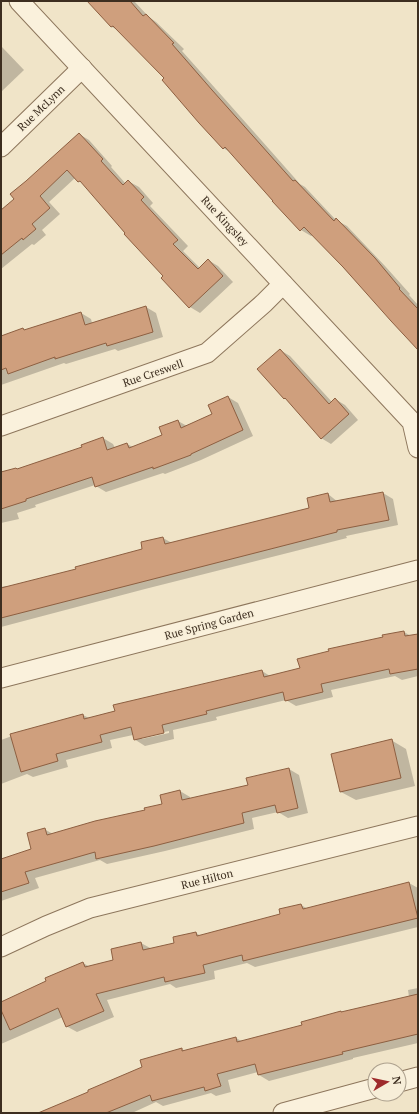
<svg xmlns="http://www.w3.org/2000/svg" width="419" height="1114" viewBox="0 0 419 1114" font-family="'PT Serif',serif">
<rect width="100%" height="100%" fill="#f0e4c8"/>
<g fill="#0003" fill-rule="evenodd">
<path d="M89,1H134L148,16L156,22L184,49L182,51L223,97L300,184L305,187L336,220L347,226L385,266L410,294L409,295L418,305V348L313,235L311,236L301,230L232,153L223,148L166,78L121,32L112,27Z"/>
<path d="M1,46L24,70L1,92Z"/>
<path d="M79,134L89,140L112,166L111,167L126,184L128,181L139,187L153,203L150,206L188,246L183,251L200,268L208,260L218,266L233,282L200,313L190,307L165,276L85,185L75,178L49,202L60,214L42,230L46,235L34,245L32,244L1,269V212L16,199Z"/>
<path d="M146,307L156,313L163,337L118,351L115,349L66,364L64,363L1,385V337L23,329L26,331L81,313L91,319L92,323Z"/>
<path d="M280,350L290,356L332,402L335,399L345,405L358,420L331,444L321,438L288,400L285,398Z"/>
<path d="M228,397L238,403L253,436L201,460L165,474L163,473L106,492L96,486L95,485L35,505L36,507L17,513L19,519L1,523V473L18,470L83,448L103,438L113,444L115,448L127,444L133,447L164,436L178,421L187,426L213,415Z"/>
<path d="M383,493L393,499L398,525L346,536L347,538L145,589L1,627V587L6,586L8,587L77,570L144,550L163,538L172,543L311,509L328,494L338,502Z"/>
<path d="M404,632L411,636L418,635V676L402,680L395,676L331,690L333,697L296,706L286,700L216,717L217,720L173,730L174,739L145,746L134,739L133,735L110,740L112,748L66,760L68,767L33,777L27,774L1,784V740L12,736L83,715L89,718L262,671L270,676L301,669ZM169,731V733L142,739V737Z"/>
<path d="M391,740L406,749L415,786L356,800L341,792Z"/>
<path d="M289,769L299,775L308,813L288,818L278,812L252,818L254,829L165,851L107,864L100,860L35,878L39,888L1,901V861L33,850L44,829L53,834L146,811L163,805L180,791L190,797V799L249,785Z"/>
<path d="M409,883L418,888V927L255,967L247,963L214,971L215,979L176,988L170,984L107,1000L114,1017L77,1032L66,1026L63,1017L1,1044V1003L83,963L90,967L114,961L141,943L152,949L175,944L196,933L201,936L281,915L301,905L308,909Z"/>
<path d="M418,988V1043L353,1058V1059L269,1081L259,1075L258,1072L228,1080L231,1092L216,1096L211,1093L163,1106L156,1102L132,1113H39L90,1092L182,1049L185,1051L236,1038L243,1042L409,997L408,990Z"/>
</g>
<g fill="#cf9f7d" stroke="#8d5f41">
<path d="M87,1H130L143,16L146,14L174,43L172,44L212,90L293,181L295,180L334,221L336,218L375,258L400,288L399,289L418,309V350L391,321L343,267L304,227L300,231L272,201H273L225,147L223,149L199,123L162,80L164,78L113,26L111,27Z"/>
<path d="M79,133L103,159L101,161L123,185L128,180L144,197L141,200L178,240L173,244L198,269L208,259L223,276L189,308L161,278L163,276L124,234L125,233L80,181L78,182L67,170L40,196L50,208L32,224L36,229L23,240L22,238L1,255V210L14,199L10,194L26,181Z"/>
<path d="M146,306L153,332L107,346L106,343L55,359V357L8,374L6,368L1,370V336L23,328L24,330L81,312L85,325Z"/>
<path d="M280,349L329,404L335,398L349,414L321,439L285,398L284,399L257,369Z"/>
<path d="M228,396L243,430L191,454V455L153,469V467L95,487L92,477L26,499V501L1,509V472L16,468L17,469L82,447L81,445L103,437L107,450L127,443L129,448L162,435L159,427L178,420L181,428L212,414L208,405Z"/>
<path d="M383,492L389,520L337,530V532L1,618V588L76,569L75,567L142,549L141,542L163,537L165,544L309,508L307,498L328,493L330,502Z"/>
<path d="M404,631L405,636L418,634V669L390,674L389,669L321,684L323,692L285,701L283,692L206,711L207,714L162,725L164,733L134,740L131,727L100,735L102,742L56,754L58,761L21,772L10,734L83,714L84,719L115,711L113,705L262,670L264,677L300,668L297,659L329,651L328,649L383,637L382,635Z"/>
<path d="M392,739L401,778L340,792L331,754Z"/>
<path d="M289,768L298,808L277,813L275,805L242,813L244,823L154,846L96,859L95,852L25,872L29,883L1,892V859L31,849L27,833L45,828L47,835L95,821L145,810L144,808L162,804L160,795L180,790L182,800L248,785L246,778Z"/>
<path d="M409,882L418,918L243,961L242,955L203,965L205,973L165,982L164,977L96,994L104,1011L66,1027L58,1008L10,1030L1,1010V1002L46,981L45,978L83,962L85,967L113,960L111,949L141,942L143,950L174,943L173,937L196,932L197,936L280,914L279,909L301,904L303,909Z"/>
<path d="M418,994V1034L342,1052L343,1054L258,1075L255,1064L217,1074L221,1086L205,1091L204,1087L152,1101L150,1095L106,1113H38L88,1092V1090L142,1067L140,1060L182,1048V1051L236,1037L237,1042L302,1025L301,1022L341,1011V1012Z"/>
</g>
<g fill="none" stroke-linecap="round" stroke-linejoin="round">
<g stroke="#8d765c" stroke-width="21">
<g id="minor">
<path d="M19,1L412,422L418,448"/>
<path d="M1,147L82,68"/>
<path d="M1,426L207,353L264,303L283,284"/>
<path d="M1,678L418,570"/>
<path d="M1,947L46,926L90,908L418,826"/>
<path d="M399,1082L418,1077"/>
<path d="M283,1113L375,1088"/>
</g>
</g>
<use href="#minor" stroke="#faf1dc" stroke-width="19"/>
</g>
<g text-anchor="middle" stroke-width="3" stroke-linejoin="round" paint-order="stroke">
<g font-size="11" fill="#3d2e20" stroke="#f7eed8">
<text transform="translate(41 108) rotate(-44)" y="4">Rue McLynn</text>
<text transform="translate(225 221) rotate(47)" y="4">Rue Kingsley</text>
<text transform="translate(153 373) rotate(-19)" y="4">Rue Creswell</text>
<text transform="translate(209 624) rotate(-15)" y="4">Rue Spring Garden</text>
<text transform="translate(207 879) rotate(-14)" y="4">Rue Hilton</text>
</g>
</g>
<rect width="419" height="1114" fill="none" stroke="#3d2e20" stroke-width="4"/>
<g transform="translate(387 1082) rotate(81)"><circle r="19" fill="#f7eed8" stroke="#ada18e"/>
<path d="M0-3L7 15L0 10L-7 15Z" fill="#9e2a2b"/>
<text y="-6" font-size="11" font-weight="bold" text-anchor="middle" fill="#3d2e20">N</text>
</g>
</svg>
